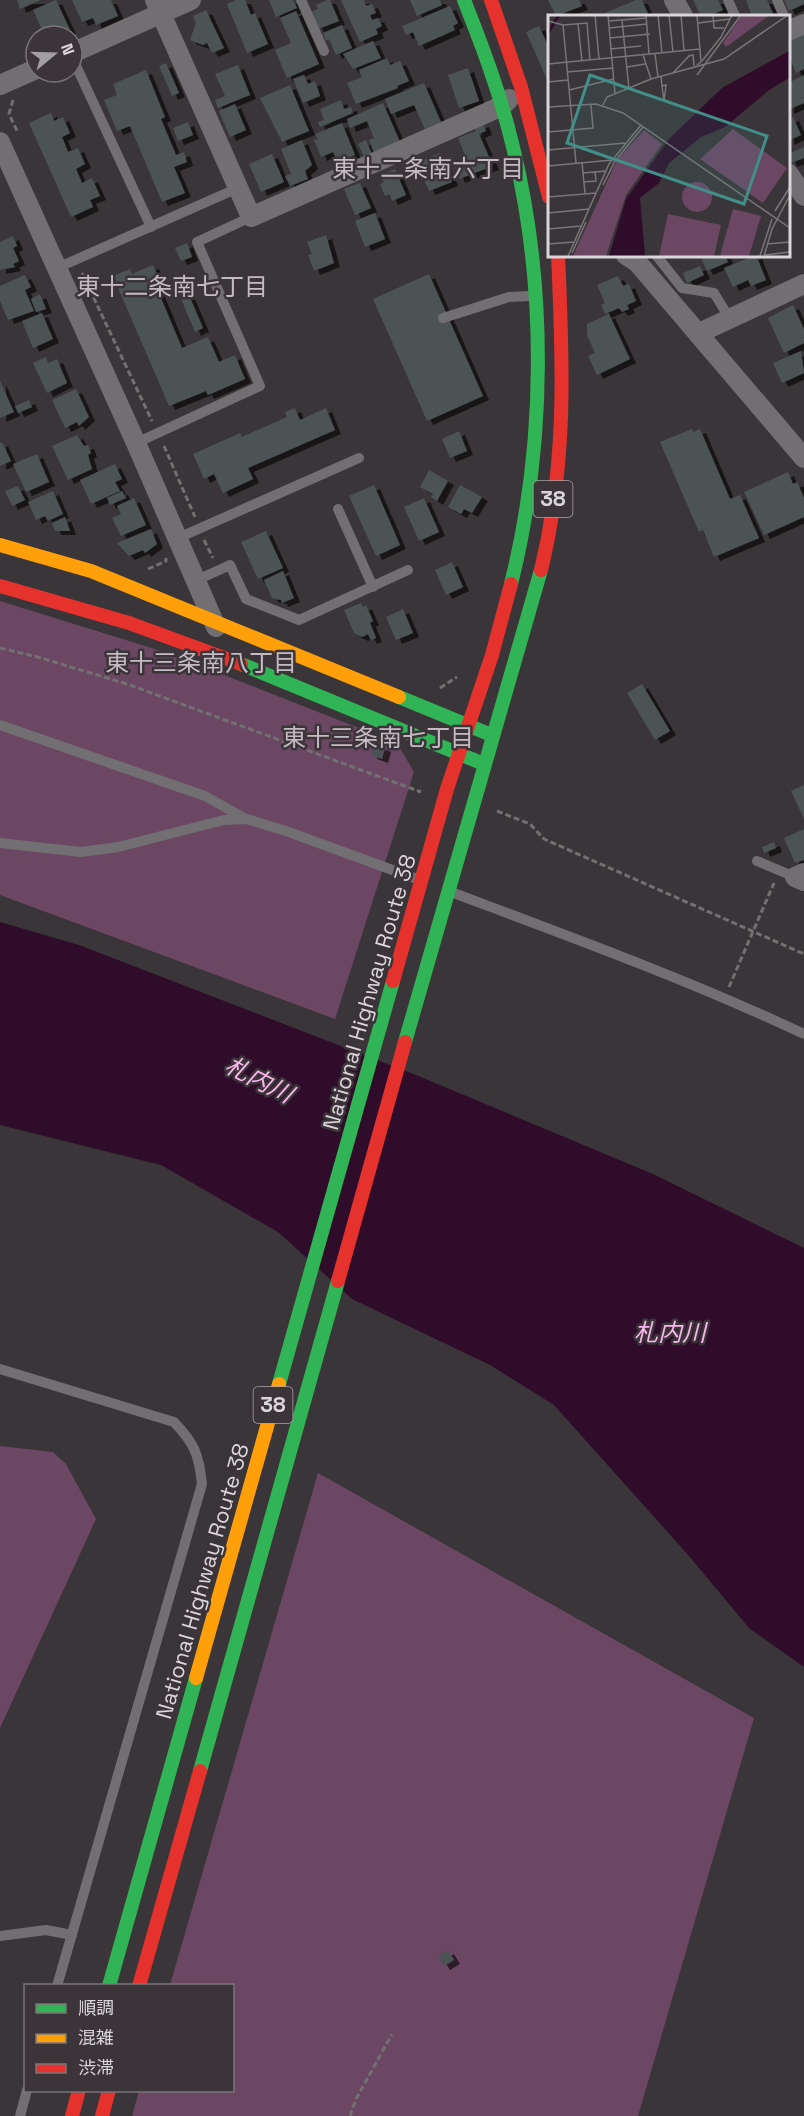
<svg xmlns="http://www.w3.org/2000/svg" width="804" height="2116" viewBox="0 0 804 2116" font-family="'Space Grotesk','Noto Sans JP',sans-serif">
<defs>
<filter id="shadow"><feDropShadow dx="6" dy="4" stdDeviation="0" flood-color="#0009"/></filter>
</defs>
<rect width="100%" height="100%" fill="#3a3538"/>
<g fill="#6b4764">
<path d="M0,601L171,654L397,743L414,772L335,1019L0,895Z"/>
<path d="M0,1446L53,1452L66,1464L96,1519L0,1728Z"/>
<path d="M318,1473L754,1718L638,2116H132L139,2091L232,2090V1986L170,1985Z"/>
</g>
<path fill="#300c2b" d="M0,922L79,945L416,1075L653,1174L804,1248V1667L749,1628L689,1556L554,1405L490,1365L352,1299L278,1232L161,1165L0,1125Z"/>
<g fill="#4b5354" filter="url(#shadow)">
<path d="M17,0H41L20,9Z"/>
<path d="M56,0L70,30L56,36H45L33,10Z"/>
<path d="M72,0H111L118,16L96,25L93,18L82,22Z"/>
<path d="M236,0H245L251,15L255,13L268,44L247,53L227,4Z"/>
<path d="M269,0H293L297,8L276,17Z"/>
<path d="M327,0H330L339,21L318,29L311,12L318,9L316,5Z"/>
<path d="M341,0H364L366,6L372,4L376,13L370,15L372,20L378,18L382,26L376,29L378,34L360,42Z"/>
<path d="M410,0H440L442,5L417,16Z"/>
<path d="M548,0H579L582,6L556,16Z"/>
<path d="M636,0H642L649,16H607L605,13Z"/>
<path d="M693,0H718L723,10L709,16H701Z"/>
<path d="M746,0H767L774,16H752Z"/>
<path d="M784,0H804V4L789,11Z"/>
<path d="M450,6L458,23L453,26L455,30L419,46L413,32L406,35L402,26Z"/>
<path d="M206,10L224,48L212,53L207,43L203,45L190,40L196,23L193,16Z"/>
<path d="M296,11L319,64L287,78L275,50L291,43L280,18Z"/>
<path d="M342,25L352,48L336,55L329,39L326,41L323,33Z"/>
<path d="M539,26L549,48V84L526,32Z"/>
<path d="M804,35V69L796,73L788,53V42Z"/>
<path d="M36,40V56L32,57L27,44Z"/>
<path d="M373,41L381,58L353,69L343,54Z"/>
<path d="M387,58L390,65L400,61L409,81L397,86L398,88L356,104L347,83L362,77L359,70Z"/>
<path d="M166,63L179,93L172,96L159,66Z"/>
<path d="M238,65L250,95L218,108L215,100L225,96L215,74Z"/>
<path d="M468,68L479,101L459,108L448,75Z"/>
<path d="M146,70L165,117L161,119L176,155L184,152L187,162L174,167L185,193L162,202L130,126L117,131L104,100L117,95L113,84Z"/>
<path d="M304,75L308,84L315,81L320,96L303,103L293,79Z"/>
<path d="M804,75V103L788,110V83Z"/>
<path d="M424,83L441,122L425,129L414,105L391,114L385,99Z"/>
<path d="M290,85L309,131L282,142L260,98Z"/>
<path d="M341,100L344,109L351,107L353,113L320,127L318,122L324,120L320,109Z"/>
<path d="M383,103L400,142L374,153L369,140L374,138L367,121L350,128L347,119Z"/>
<path d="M235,104L246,130L230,137L219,111Z"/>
<path d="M51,113L54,121L63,117L70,133L62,137L68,152L78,148L85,164L76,169L82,183L92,178L100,196L90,200L93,207L71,217L29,123Z"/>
<path d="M793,117L801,135L788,141V120Z"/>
<path d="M188,122L193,135L178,141L173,128Z"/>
<path d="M342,123L355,155L338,162L333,152L321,157L314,140L318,139L315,134Z"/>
<path d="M483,123L486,131L479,134L493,166L459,179L455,167L468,162L458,138L476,131L474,126Z"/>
<path d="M302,140L312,165L305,171L308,179L290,186L285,176L291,174L281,149Z"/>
<path d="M366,140L373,156L365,159L358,144Z"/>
<path d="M804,147V158L791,163L788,154Z"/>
<path d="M440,153L452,182L429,191L417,163Z"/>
<path d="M272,154L284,182L261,192L249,164Z"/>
<path d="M395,169L406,195L392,201L389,194L385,196L380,184L384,182L380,175Z"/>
<path d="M360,183L371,208L355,215L344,189Z"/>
<path d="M375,213L385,239L365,247L355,221Z"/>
<path d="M326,235L334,263L314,271L308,255L312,254L307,242Z"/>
<path d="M13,236L17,246L13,248L19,261L13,264L15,267L0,270V242Z"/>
<path d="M187,243L192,257L181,261L175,248Z"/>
<path d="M700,255H725L728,262L707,271Z"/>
<path d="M756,255L766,280L751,286L748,280L733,287L724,268Z"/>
<path d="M153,265L163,289L158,291L182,348L208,337L219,362L235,355L245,379L208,395L206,391L169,406L113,276L130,269L132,274Z"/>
<path d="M700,266L704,275L687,283L683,273Z"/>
<path d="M429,274L483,396L427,421L373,299Z"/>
<path d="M25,275L31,287L25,290L34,311L8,320L0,301V286Z"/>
<path d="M618,276L623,286L629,284L636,301L627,305L629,309L622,312L619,308L605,314L601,305L605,303L597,285Z"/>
<path d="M40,294L46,309L36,312L31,299Z"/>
<path d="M189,295L203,328L195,332L181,299Z"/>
<path d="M793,305L804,329V343L784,353L768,318Z"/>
<path d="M42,313L53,339L33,348L22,321Z"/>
<path d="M609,314L630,359L597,375L588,356L595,353L587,335V324Z"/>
<path d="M801,351L804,373L782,383L773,363Z"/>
<path d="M46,357L48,363L57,359L67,383L47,393L33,363Z"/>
<path d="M0,381L14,412L0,418Z"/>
<path d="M76,389L89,417L79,426L77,422L65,428L52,400Z"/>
<path d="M29,400L32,407L18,413L15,406Z"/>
<path d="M295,408L300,420L326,408L335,430L248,468L253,479L223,493L214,474L204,479L193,454L240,433L242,437L287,417L285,412Z"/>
<path d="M692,429L693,432L700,429L730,499L740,495L759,538L714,557L703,530L699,532L660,442Z"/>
<path d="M459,431L467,451L450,458L442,439Z"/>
<path d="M77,435L84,446L88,445L91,453L88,455L92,469L68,480L52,446Z"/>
<path d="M2,442L11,461L0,466V443Z"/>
<path d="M37,454L49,482L26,492L13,464Z"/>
<path d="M115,464L122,479L115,482L120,491L91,504L80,480Z"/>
<path d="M429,470L448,481L437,501L431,497L433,494L420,487Z"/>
<path d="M788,472L793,484L797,482L804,498V517L764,535L744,492Z"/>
<path d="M374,485L400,545L376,556L349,496Z"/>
<path d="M460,485L482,497L472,513L464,509L461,514L448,507Z"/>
<path d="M18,486L25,500L12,506L5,491Z"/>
<path d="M53,491L63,514L48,521L45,516L36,520L28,502Z"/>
<path d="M122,491L126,498L110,505L107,498Z"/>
<path d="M134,498L146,525L121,536L112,518L121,514L117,506Z"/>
<path d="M424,498L439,532L419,541L404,507Z"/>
<path d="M65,517L70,531H55L52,523Z"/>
<path d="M151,529L157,544L145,553L143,550L129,556L117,543Z"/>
<path d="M266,531L283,568L258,579L241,542Z"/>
<path d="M452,562L463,587L446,595L435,570Z"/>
<path d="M283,571L294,598L282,603L281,600L272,598L264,580Z"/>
<path d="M361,603L363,607L366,605L373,621L370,623L376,638L371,640L368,634L362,637L354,633L344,610Z"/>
<path d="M403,609L413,633L396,640L386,617Z"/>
<path d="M642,684L670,731L655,740L627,693Z"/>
<path d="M374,744L385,748L382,759L371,755Z"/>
<path d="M804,785V819L791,791Z"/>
<path d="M804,829V860L795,863L784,838Z"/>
<path d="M774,842L776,848L764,853L762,847Z"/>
<path d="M448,1950L454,1960L444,1966L438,1956Z"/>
</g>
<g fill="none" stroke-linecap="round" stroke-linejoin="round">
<g stroke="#737072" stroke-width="3" stroke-dasharray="6 3" stroke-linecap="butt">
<path d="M13,100L9,114L18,133"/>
<path d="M82,273L152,421"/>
<path d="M164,446L195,517"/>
<path d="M204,540L213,558"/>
<path d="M148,569L166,561V558"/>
<path d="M0,648L38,657L127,684L421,792"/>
<path d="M440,688L457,677"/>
<path d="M497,811L530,824L544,839L804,954"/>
<path d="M729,987L774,883"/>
<path d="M350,2116L356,2099L392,2034"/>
</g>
<g stroke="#716f71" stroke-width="10">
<path d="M301,0L324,51"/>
<path d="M728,0L735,16"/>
<path d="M777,0L784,16"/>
<path d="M72,57L151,227"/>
<path d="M656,255L682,288L714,293L730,319"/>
<path d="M57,268L238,188"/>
<path d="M443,318L509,297L530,296"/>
<path d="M136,443L260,386L197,242L251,217"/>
<path d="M338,509L373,587"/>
<path d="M178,538L359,458"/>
<path d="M197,580L230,565L246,599L299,620L408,570"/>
<path d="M0,725L205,796L246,819"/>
<path d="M0,843L81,852L118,847L224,820L247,819L286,831L417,879"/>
<path d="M757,861L795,877"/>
<path d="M451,892C571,937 689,980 804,1034"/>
<path d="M0,1369L174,1422C194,1443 199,1454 202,1484L57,1986"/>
<path d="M0,1936L46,1930L72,1935"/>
<path d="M20,2116L27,2090"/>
</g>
<g stroke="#716f71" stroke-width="20">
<path d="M155,0L251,217L502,106L509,99"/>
<path d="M674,0L683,16"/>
<path d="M788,31L804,24"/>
<path d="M72,53L191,0"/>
<path d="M0,85L36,69"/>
<path d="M0,142L136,443L216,627"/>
<path d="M788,173L804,196"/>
<path d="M626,255L637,262L804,458"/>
<path d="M699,333L804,284"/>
<path d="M804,873L795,877L804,881"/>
</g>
<g stroke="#30b455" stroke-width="14">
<path d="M464,0C483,48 501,96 513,147C547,287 546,444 511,584"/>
<path d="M241,664L479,762"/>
<path d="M399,697L489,734"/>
<path d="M405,1042L541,570"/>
<path d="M279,1384L393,981"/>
<path d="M200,1771L338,1281"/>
<path d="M109,1986L196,1678"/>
</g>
<g stroke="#ff9f0a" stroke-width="14">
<path d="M0,545L91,571L399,697"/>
<path d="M196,1678L279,1384"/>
</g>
<g stroke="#e5322d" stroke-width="14">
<path d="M491,0L521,87L549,197"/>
<path d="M541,570C567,463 563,364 558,255"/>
<path d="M0,586L129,623L241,664"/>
<path d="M393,981L447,789L492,655L511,584"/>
<path d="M338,1281L405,1042"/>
<path d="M139,1986L200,1771"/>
<path d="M72,2116L79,2090"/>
<path d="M102,2116L109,2090"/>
</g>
</g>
<g text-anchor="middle" stroke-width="5" stroke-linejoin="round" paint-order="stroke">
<g fill="#3b3439" stroke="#aaa5a9" stroke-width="1.5">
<rect x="533.5" y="481" width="39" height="36" rx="4.5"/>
<rect x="253.5" y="1387" width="39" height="36" rx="4.5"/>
</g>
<g font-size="21" font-weight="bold" fill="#dad6d9">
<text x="553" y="506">38</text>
<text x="273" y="1412">38</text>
</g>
<g font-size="22" fill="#dad6d9" stroke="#3b3439">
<text transform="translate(369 992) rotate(-74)" y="8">National Highway Route 38</text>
<text transform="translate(202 1581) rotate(-74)" y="8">National Highway Route 38</text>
</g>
<g font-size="24" fill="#c3bbc1" stroke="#3b3439">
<text x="428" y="177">東十二条南六丁目</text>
<text x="172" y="295">東十二条南七丁目</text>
<text x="201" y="671">東十三条南八丁目</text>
<text x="378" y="746">東十三条南七丁目</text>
</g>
<g font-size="24" font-style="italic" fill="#fcb5ee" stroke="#3b3439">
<text transform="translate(259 1080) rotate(27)" y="8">札内川</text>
<text x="670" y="1341">札内川</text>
</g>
</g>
<g transform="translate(548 15)">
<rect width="242" height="242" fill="#3a3538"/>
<path d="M194,0H222L178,32L175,28ZM185,114L239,153L215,188L152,144ZM96,115L114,129L78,180L58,241H25L69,145ZM134 182a15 15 0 1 1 30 0a15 15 0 1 1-30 0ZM185,194L213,201L201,241H172ZM120,199L173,210L166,241H111Z" fill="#6b4764"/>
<path d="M241,36V63L221,75L177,112L153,122L121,148L111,168L92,183L97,241H61L78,184L121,124L174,73Z" fill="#300c2b"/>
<path fill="none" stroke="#300c2b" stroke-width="3" d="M0,18L11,0"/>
<path fill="none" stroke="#7a7578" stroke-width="1.5" d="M47,0L51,44M60,0L67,79M98,0L101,39M110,0L114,38M121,0L125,37M133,0L136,36M165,0L166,13H176M74,5L81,74M0,6L15,10L39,8L42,45M60,6L99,3M150,8L182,4M30,9L34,46M15,10L28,148M61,13L99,9M62,23L102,19M62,34L93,31M107,39L110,62M95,40L103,64M154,46L173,22L184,0M0,49L152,34M149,50L153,47L149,0M79,52L97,49M19,57L65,53M125,58L141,41L145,40L146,51M149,60L193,0M113,61L114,71L116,86L118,70L114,71M0,67L20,65M21,75L66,64M55,90L59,82L103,64L176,44L240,0M0,92L48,89L75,98L242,213M0,117L45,113L43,90M0,135L77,128M34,148L37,178M0,151L64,145M35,158L58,156M36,167L48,166L47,157M55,170L67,146L95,112M0,182L48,178M227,196L242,172M0,198L41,194M0,214L33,211M0,229L26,227M219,229L242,227M24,238L38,207M217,240L242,237M20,241L61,149L93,110M212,241L224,204M216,241L224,214L242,180"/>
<path fill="#428e89" fill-opacity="0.15" stroke="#428e89" stroke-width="3" d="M42,60L219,121L196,189L19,128Z"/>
<rect width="242" height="242" fill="none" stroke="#dad6d9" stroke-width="3"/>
</g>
<rect x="24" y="1984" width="210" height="108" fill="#3b3439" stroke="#7b7579" stroke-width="1.5"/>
<rect x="36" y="2004" width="30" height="9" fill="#30b455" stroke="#7b7579" stroke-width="1.5"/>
<text x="78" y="2014" font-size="18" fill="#dad6d9">順調</text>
<rect x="36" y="2034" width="30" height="9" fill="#ff9f0a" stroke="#7b7579" stroke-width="1.5"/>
<text x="78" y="2044" font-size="18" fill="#dad6d9">混雑</text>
<rect x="36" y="2064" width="30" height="9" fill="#e5322d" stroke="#7b7579" stroke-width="1.5"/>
<text x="78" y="2074" font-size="18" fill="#dad6d9">渋滞</text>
<g transform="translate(54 54) rotate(71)"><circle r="28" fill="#3b3439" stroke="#7b7579" stroke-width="1.5"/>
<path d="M0-4.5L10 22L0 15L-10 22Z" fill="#a29ea1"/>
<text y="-9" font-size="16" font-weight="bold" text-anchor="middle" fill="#dad6d9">N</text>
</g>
</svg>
